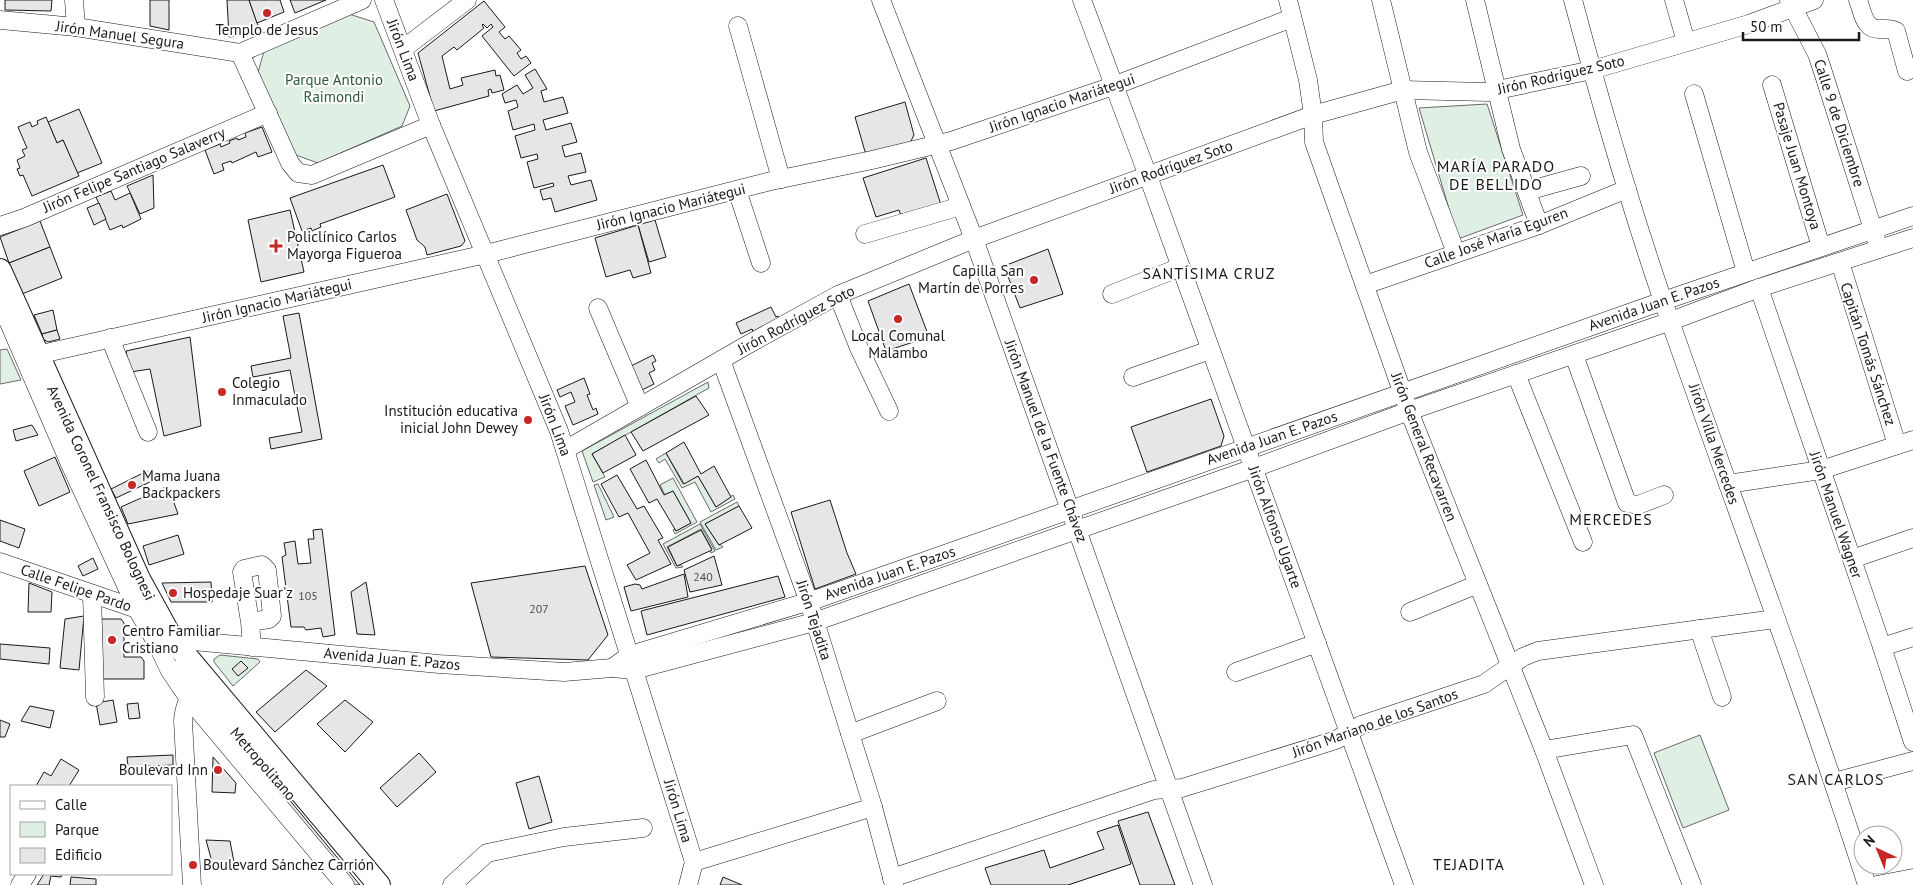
<svg xmlns="http://www.w3.org/2000/svg" width="1913" height="885" viewBox="0 0 1913 885" font-family="'PT Sans',sans-serif">
<rect width="100%" height="100%" fill="#fff"/>
<g fill="#e0efe3" stroke="#6a6a6a">
<path d="M349,14L374,22L410,106L402,126L318,163L293,154L257,76L264,51Z"/>
<path d="M1487,104L1523,215L1458,239L1419,108Z"/>
<path d="M7,349L21,380L0,384V350Z"/>
<path d="M708,382L709,388L592,454L605,477L593,482L582,451Z"/>
<path d="M666,453L683,484L698,476L716,507L733,495L735,499L711,512L695,482L682,488L665,459L659,463L656,459Z"/>
<path d="M673,478L697,522L675,534L673,530L674,529L676,531L691,523L673,491L665,495L660,485Z"/>
<path d="M598,484L614,517L606,520L594,485Z"/>
<path d="M737,502L739,506L705,524L719,545H721L723,547L716,550L700,522Z"/>
<path d="M700,524L715,551L711,553L710,551L712,549L701,529L667,547L677,566L681,565L683,567L676,568L663,544Z"/>
<path d="M220,655L258,659L260,662L233,686L214,662V659Z"/>
<path d="M1700,735L1729,810L1683,828L1654,753Z"/>
</g>
<g fill="#e6e6e6" stroke="#1a1a1a">
<path d="M5,0H52L51,11L5,10Z"/>
<path d="M150,0H169V30L150,26Z"/>
<path d="M227,0H249L259,28L237,36L229,37Z"/>
<path d="M249,0H280L284,12L257,23Z"/>
<path d="M290,0H326L295,13Z"/>
<path d="M484,1L505,27L499,32L505,39L509,36L521,50L517,53L521,59L526,56L531,63L514,76L482,36L493,27L491,24L487,28L483,24L482,25L484,28L457,50L454,47L442,56L450,89L463,85L461,78L495,70L496,76L500,75L504,90L492,93L491,89L488,90L489,96L434,111L418,53Z"/>
<path d="M535,69L547,89L541,91L544,102L563,97L568,113L543,120L546,130L571,123L577,142L562,146L565,157L581,153L586,172L568,176L571,185L591,180L597,200L555,212L551,198L543,200L540,190L554,186L553,183L534,188L527,162L538,159L537,154L521,158L515,136L535,130L534,124L513,130L508,111L518,107L516,100L505,103L502,94L517,85L523,94L533,88L525,75Z"/>
<path d="M905,102L914,135L910,143L866,155L855,117Z"/>
<path d="M79,109L102,163L77,173L63,140L57,143L48,122Z"/>
<path d="M46,117L57,143L63,140L79,176L32,196L23,175L20,176L17,169L20,168L17,160L25,156L22,150L27,148L18,127L30,122L32,127L38,124L37,121Z"/>
<path d="M262,127L272,152L258,157L256,152L232,163L231,161L222,164L224,170L214,174L205,150L220,144L221,147L230,143L229,141L237,138L238,140L246,137L245,133Z"/>
<path d="M926,158L942,208L903,221L899,210L876,217L863,178Z"/>
<path d="M383,165L395,197L320,224L321,227L312,231L311,228L302,231L290,198Z"/>
<path d="M153,175L154,208L140,214L127,186Z"/>
<path d="M111,191L115,200L130,193L141,219L123,228L122,225L110,230L96,197Z"/>
<path d="M447,194L465,241L461,246L427,255L425,247L417,240L406,210Z"/>
<path d="M99,203L106,219L94,225L87,208Z"/>
<path d="M290,210L304,272L261,282L248,220Z"/>
<path d="M655,220L666,257L649,262L638,225Z"/>
<path d="M40,221L50,247L9,263L0,237Z"/>
<path d="M638,225L651,273L633,278L630,270L606,277L595,238Z"/>
<path d="M50,247L62,278L22,294L9,263Z"/>
<path d="M1048,249L1063,294L1020,308L1004,266Z"/>
<path d="M909,284L929,337L886,351L868,301Z"/>
<path d="M771,307L776,317L778,316L780,320L753,332L752,329L741,334L736,323Z"/>
<path d="M53,310L57,330L42,334L34,315Z"/>
<path d="M299,313L322,439L271,449L269,438L302,432L290,370L253,377L251,366L291,358L283,316Z"/>
<path d="M57,330L60,339L48,342L43,339L42,334Z"/>
<path d="M190,337L201,426L164,436L150,369L130,372L126,351Z"/>
<path d="M653,355L656,361L652,363L655,370L649,373L654,384L642,390L631,366Z"/>
<path d="M584,378L590,394L587,395L593,410L596,408L598,414L573,425L565,406L575,402L571,392L560,397L557,390Z"/>
<path d="M696,396L709,415L643,451L631,432Z"/>
<path d="M1211,399L1224,436L1221,446L1147,472L1131,427Z"/>
<path d="M32,425L38,435L16,441L13,430Z"/>
<path d="M625,435L636,455L603,473L592,454Z"/>
<path d="M684,442L701,474L714,466L731,497L716,507L698,476L684,484L666,453Z"/>
<path d="M55,457L70,492L39,506L24,471Z"/>
<path d="M646,460L664,495L673,491L691,523L676,531L657,499L649,503L630,469Z"/>
<path d="M147,471L152,481L116,498L111,489Z"/>
<path d="M617,475L637,509L644,506L663,538L658,540L671,564L636,580L627,565L650,553L628,513L619,517L601,484Z"/>
<path d="M168,486L178,514L128,524L121,507Z"/>
<path d="M830,500L847,553L856,574L815,589L791,512Z"/>
<path d="M739,506L752,528L719,545L705,524Z"/>
<path d="M0,520L25,529L19,548L0,541Z"/>
<path d="M322,529L335,635L323,637L321,628L306,630L304,627H291L282,557L286,555L284,543L295,541L298,564L311,563L308,539H314L313,530Z"/>
<path d="M701,530L712,550L677,566L668,547Z"/>
<path d="M178,535L184,554L149,565L143,546Z"/>
<path d="M714,556L722,585L690,592L684,570Z"/>
<path d="M93,558L98,569L83,576L78,566Z"/>
<path d="M585,566L608,635L588,660L491,657L471,583Z"/>
<path d="M684,574L688,597L631,611L624,587L635,584L640,585L642,589Z"/>
<path d="M778,576L785,597L647,635L641,611Z"/>
<path d="M211,582L212,602H171L162,583Z"/>
<path d="M366,582L375,635L357,634L351,592Z"/>
<path d="M29,583L52,592L51,612H28Z"/>
<path d="M84,616L79,670L60,668L65,619Z"/>
<path d="M100,619H121L124,623V657H141L144,661V679H100Z"/>
<path d="M0,644L50,648L49,664L0,659Z"/>
<path d="M241,661L248,668L238,676L232,669Z"/>
<path d="M306,670L327,686L275,732L256,712Z"/>
<path d="M113,700L117,722L100,725L96,703Z"/>
<path d="M345,700L373,722L345,752L317,724Z"/>
<path d="M138,703L140,718L129,719L127,704Z"/>
<path d="M30,706L54,711L50,728L21,721Z"/>
<path d="M0,720L10,724L5,737H0Z"/>
<path d="M230,728L360,885H347L222,735Z"/>
<path d="M419,753L436,772L397,807L380,788Z"/>
<path d="M173,755V765L128,767L127,757Z"/>
<path d="M213,757L236,783L235,793L212,792Z"/>
<path d="M61,759L79,770L69,786H36L44,772L51,776Z"/>
<path d="M539,776L552,822L529,829L516,783Z"/>
<path d="M1148,812L1175,885H1140L1118,821Z"/>
<path d="M1118,825L1131,864L1068,885H991L985,868L1044,850L1050,868L1104,849L1097,832Z"/>
<path d="M206,840L230,841L234,862H212Z"/>
<path d="M44,874H62L61,877L51,876L49,885H37Z"/>
<path d="M71,877L96,879V885H70Z"/>
<path d="M723,877L742,885H720Z"/>
</g>
<g fill="none" stroke-linecap="round" stroke-linejoin="round">
<g stroke="#1a1a1a" stroke-width="19">
<g id="minor">
<path d="M74,0L76,27"/>
<path d="M384,0L431,125L559,431L694,862"/>
<path d="M881,0L974,239L1203,885"/>
<path d="M1082,0L1148,176L1404,885"/>
<path d="M1288,0L1308,80L1313,115L1314,142L1409,411L1544,750L1594,885"/>
<path d="M1381,0L1418,152L1456,253"/>
<path d="M1475,0L1511,149L1539,225"/>
<path d="M1573,0C1600,101 1629,202 1663,301C1731,496 1804,689 1867,885"/>
<path d="M1674,0L1686,42"/>
<path d="M1789,0L1817,54L1824,75L1876,239"/>
<path d="M1858,0C1863,13 1864,30 1880,29C1886,29 1891,28 1896,31L1907,71"/>
<path d="M0,20L76,27L240,53L362,0"/>
<path d="M738,26L781,179"/>
<path d="M403,49L467,0"/>
<path d="M240,53L290,163L298,173L312,175L431,125"/>
<path d="M1772,85L1821,247"/>
<path d="M1694,94L1746,272"/>
<path d="M737,190L761,263"/>
<path d="M1527,191L1581,176"/>
<path d="M0,226L24,218L268,113"/>
<path d="M865,234L961,206"/>
<path d="M1840,262L1897,445"/>
<path d="M1365,285L1539,225L1627,189"/>
<path d="M1759,288L1882,647L1913,742"/>
<path d="M1112,294L1181,267"/>
<path d="M838,295L859,348L889,411"/>
<path d="M0,302L70,464L137,609L157,644L170,671L189,699L345,885"/>
<path d="M598,308L640,407"/>
<path d="M110,338L148,432"/>
<path d="M37,355L486,254L771,181L872,160L951,141L1113,86L1292,18"/>
<path d="M1574,355L1627,503L1638,505L1664,495"/>
<path d="M721,360L809,602L873,807L894,885"/>
<path d="M1516,374L1583,542"/>
<path d="M1133,377L1210,350"/>
<path d="M565,450L747,345L838,295L974,239L1313,115L1403,90L1488,92L1592,70L1749,24L1814,0"/>
<path d="M1728,484L1821,470L1913,440"/>
<path d="M1852,559L1913,538"/>
<path d="M0,562L137,609L172,639L439,664L564,672L612,668L634,670L814,622L1254,468L1409,411L1671,321L1759,288L1913,238"/>
<path d="M92,594L95,697"/>
<path d="M1410,612L1478,584"/>
<path d="M250,622L269,619L272,616L267,570L262,565L244,569L242,572L250,622L252,647"/>
<path d="M1699,629L1722,697"/>
<path d="M1882,647L1913,637"/>
<path d="M612,668L630,655L817,599L1663,301L1913,216"/>
<path d="M179,669L265,766"/>
<path d="M1236,672L1317,643"/>
<path d="M850,734L937,701"/>
<path d="M1544,750L1633,735L1692,885"/>
<path d="M1834,782L1913,761"/>
<path d="M694,862L873,807"/>
<path d="M892,878L1154,790L1182,788L1336,740L1361,725L1484,684L1523,657L1538,651L1775,619"/>
<path d="M20,885L27,874"/>
<path d="M192,885L183,721C184,708 187,700 195,691"/>
<path d="M452,885L487,853L564,837L643,828"/>
<path d="M688,885L694,862"/>
<path d="M1877,885L1913,878"/>
</g>
</g>
<g stroke="#1a1a1a" stroke-width="24">
<path id="major" d="M0,270L139,579L172,639L379,885"/>
</g>
<use href="#minor" stroke="#fff" stroke-width="18"/>
<use href="#major" stroke="#fff" stroke-width="22"/>
</g>
<g fill="#c62828" stroke="#fff" stroke-width="2">
<circle cx="267" cy="13" r="5"/>
<path d="M273.5 238.5h5v5h5v5h-5v5h-5v-5h-5v-5h5z"/>
<circle cx="1034" cy="280" r="5"/>
<circle cx="898" cy="319" r="5"/>
<circle cx="222" cy="392" r="5"/>
<circle cx="528" cy="420" r="5"/>
<circle cx="132" cy="485" r="5"/>
<circle cx="173" cy="593" r="5"/>
<circle cx="112" cy="640" r="5"/>
<circle cx="218" cy="770" r="5"/>
<circle cx="193" cy="865" r="5"/>
</g>
<g text-anchor="middle" stroke-width="4" stroke-linejoin="round" paint-order="stroke">
<g font-size="12" fill="#4d4d4d">
<text x="703" y="581">240</text>
<text x="308" y="600">105</text>
<text x="539" y="613">207</text>
</g>
<g font-size="15" fill="#1a1a1a" stroke="#fff" text-anchor="start">
<text x="267" y="35" text-anchor="middle">Templo de Jesus</text>
<text x="287" y="242">Policlínico Carlos<tspan x="287" dy="17">Mayorga Figueroa</tspan></text>
<text x="1024" y="276" text-anchor="end">Capilla San<tspan x="1024" dy="17">Martín de Porres</tspan></text>
<text x="898" y="341" text-anchor="middle">Local Comunal<tspan x="898" dy="17">Malambo</tspan></text>
<text x="232" y="388">Colegio<tspan x="232" dy="17">Inmaculado</tspan></text>
<text x="518" y="416" text-anchor="end">Institución educativa<tspan x="518" dy="17">inicial John Dewey</tspan></text>
<text x="142" y="481">Mama Juana<tspan x="142" dy="17">Backpackers</tspan></text>
<text x="183" y="598">Hospedaje Suar'z</text>
<text x="122" y="636">Centro Familiar<tspan x="122" dy="17">Cristiano</tspan></text>
<text x="208" y="775" text-anchor="end">Boulevard Inn</text>
<text x="203" y="870">Boulevard Sánchez Carrión</text>
</g>
<g font-size="15" fill="#1a1a1a" stroke="#fff">
<text transform="translate(120 35) rotate(8)" y="5">Jirón Manuel Segura</text>
<text transform="translate(403 50) rotate(69)" y="5">Jirón Lima</text>
<text transform="translate(1561 75) rotate(-13)" y="5">Jirón Rodríguez Soto</text>
<text transform="translate(1062 103) rotate(-19)" y="5">Jirón Ignacio Mariátegui</text>
<text transform="translate(1839 123) rotate(72)" y="5">Calle 9 de Diciembre</text>
<text transform="translate(1797 166) rotate(73)" y="5">Pasaje Juan Montoya</text>
<text transform="translate(1171 167) rotate(-20)" y="5">Jirón Rodríguez Soto</text>
<text transform="translate(134 170) rotate(-23)" y="5">Jirón Felipe Santiago Salaverry</text>
<text transform="translate(671 207) rotate(-14)" y="5">Jirón Ignacio Mariátegui</text>
<text transform="translate(1496 238) rotate(-20)" y="5">Calle José María Eguren</text>
<text transform="translate(277 301) rotate(-13)" y="5">Jirón Ignacio Mariátegui</text>
<text transform="translate(1654 304) rotate(-19)" y="5">Avenida Juan E. Pazos</text>
<text transform="translate(796 320) rotate(-28)" y="5">Jirón Rodríguez Soto</text>
<text transform="translate(1868 354) rotate(72)" y="5">Capitán Tomás Sánchez</text>
<text transform="translate(555 425) rotate(69)" y="5">Jirón Lima</text>
<text transform="translate(1272 438) rotate(-19)" y="5">Avenida Juan E. Pazos</text>
<text transform="translate(1046 441) rotate(70)" y="5">Jirón Manuel de la Fuente Chávez</text>
<text transform="translate(1714 444) rotate(71)" y="5">Jirón Villa Mercedes</text>
<text transform="translate(1424 447) rotate(69)" y="5">Jirón General Recavarren</text>
<text transform="translate(101 493) rotate(65)" y="5">Avenida Coronel Fransisco Bolognesi</text>
<text transform="translate(1836 515) rotate(71)" y="5">Jirón Manuel Wagner</text>
<text transform="translate(1275 527) rotate(70)" y="5">Jirón Alfonso Ugarte</text>
<text transform="translate(890 573) rotate(-19)" y="5">Avenida Juan E. Pazos</text>
<text transform="translate(76 588) rotate(19)" y="5">Calle Felipe Pardo</text>
<text transform="translate(814 620) rotate(72)" y="5">Jirón Tejadita</text>
<text transform="translate(392 659) rotate(5)" y="5">Avenida Juan E. Pazos</text>
<text transform="translate(1375 723) rotate(-20)" y="5">Jirón Mariano de los Santos</text>
<text transform="translate(263 764) rotate(49)" y="5">Metropolitano</text>
<text transform="translate(678 811) rotate(73)" y="5">Jirón Lima</text>
</g>
<g font-size="15" fill="#2b5a34" stroke="#fff">
<text x="334" y="85">Parque Antonio<tspan x="334" dy="17">Raimondi</tspan></text>
</g>
<g font-size="16" letter-spacing="1" fill="#1a1a1a" stroke="#fff">
<text x="1496" y="172">MARÍA PARADO<tspan x="1496" dy="18">DE BELLIDO</tspan></text>
<text x="1209" y="279">SANTÍSIMA CRUZ</text>
<text x="1611" y="525">MERCEDES</text>
<text x="1836" y="785">SAN CARLOS</text>
<text x="1469" y="870">TEJADITA</text>
</g>
</g>
<rect x="10" y="785" width="162" height="90" fill="#ffffff" stroke="#a3a3a3"/>
<rect x="20" y="801" width="25" height="8" fill="#ffffff" stroke="#a3a3a3"/>
<text x="55" y="810" font-size="15" fill="#1a1a1a">Calle</text>
<rect x="20" y="822" width="25" height="15" fill="#e0efe3" stroke="#a3a3a3"/>
<text x="55" y="835" font-size="15" fill="#1a1a1a">Parque</text>
<rect x="20" y="848" width="25" height="15" fill="#e6e6e6" stroke="#a3a3a3"/>
<text x="55" y="860" font-size="15" fill="#1a1a1a">Edificio</text>
<g transform="translate(1878 850) rotate(316)"><circle r="24" fill="#ffffff" stroke="#a3a3a3"/>
<path d="M0-4L9 19L0 12L-9 19Z" fill="#c62828"/>
<text y="-8" font-size="14" font-weight="bold" text-anchor="middle" fill="#1a1a1a">N</text>
</g>
<path d="M1743 32v8h116v-8" fill="none" stroke="#1a1a1a" stroke-width="2.5"/>
<text x="1750" y="32" font-size="15" fill="#1a1a1a" stroke="#ffffff" stroke-width="4" paint-order="stroke">50 m</text>
</svg>
